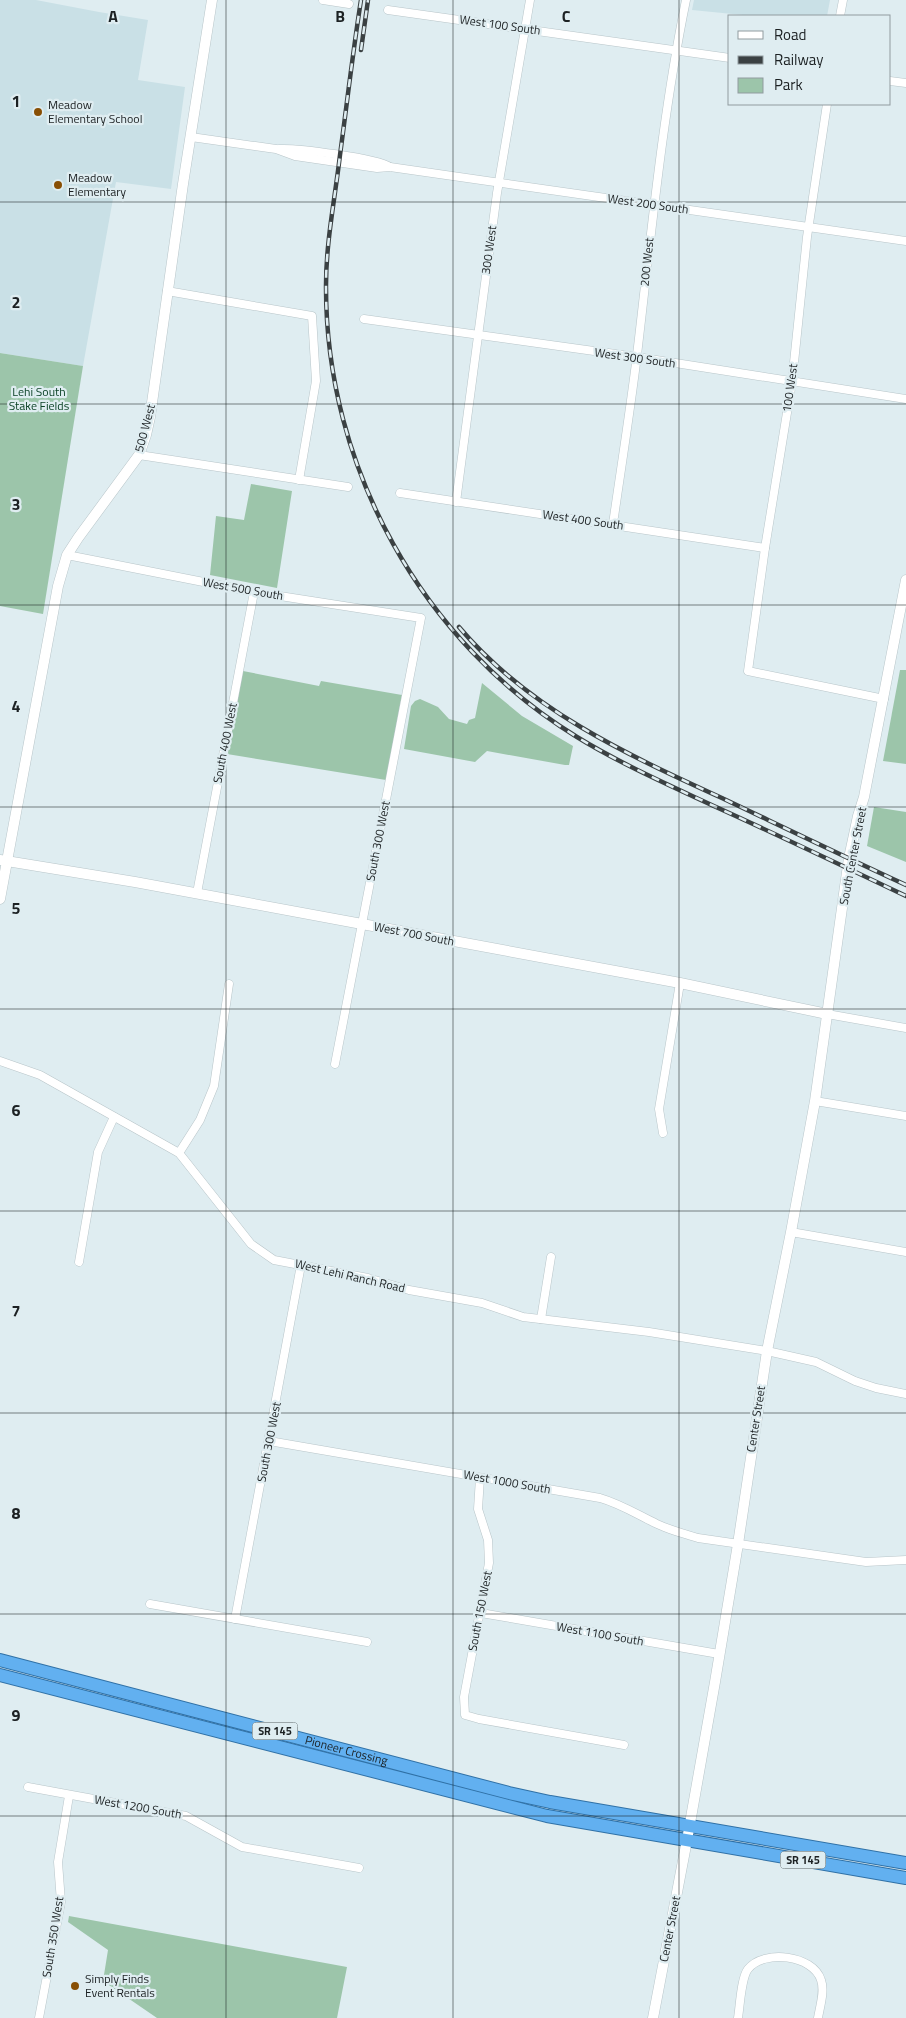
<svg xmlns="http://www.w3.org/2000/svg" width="906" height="2018" viewBox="0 0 906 2018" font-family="'Titillium Web',sans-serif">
<rect width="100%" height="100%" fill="#dfedf1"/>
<g fill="#c9e0e6">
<path d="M0,0H36L99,12L148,20L138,80L185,87L171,189L116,182L83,366L0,353Z"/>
<path d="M694,0H830L827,16H753L692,10Z"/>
</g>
<g fill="#9cc5aa">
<path d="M0,353L83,366L43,614L0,606Z"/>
<path d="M251,484L292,491L277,588L210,575L216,516L244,520Z"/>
<path d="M900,670H906V764L883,761Z"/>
<path d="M243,671L319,686L321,681L402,695L386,780L227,754Z"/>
<path d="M482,683L522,716L573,746L569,765H565L487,751L475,762L404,749L411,706L415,701L420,699L438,707L449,719L467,724L469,720L475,718Z"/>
<path d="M874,807L906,812V862L867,846Z"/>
<path d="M69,1916L347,1967L337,2018H157L103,1981L108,1950L68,1922Z"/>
</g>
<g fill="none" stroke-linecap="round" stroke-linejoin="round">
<g stroke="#b8c5c9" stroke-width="9">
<g id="minor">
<path d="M323,0L349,4"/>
<path d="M388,10L730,58"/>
<path d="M840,16L843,0"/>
<path d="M890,81L906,83"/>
<path d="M827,104L807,237L792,382L765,548L748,671L884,699"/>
<path d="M191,137L276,149L295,156L377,168L390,167L906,241"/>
<path d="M279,149C297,148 376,158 390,167"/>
<path d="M167,291L312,316L316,381L299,480"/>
<path d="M364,319L637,357L906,399"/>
<path d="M139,455L348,487"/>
<path d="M400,493L765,548"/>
<path d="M456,502L497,193L530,0"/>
<path d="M613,524C621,468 630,412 637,355C651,237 662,117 686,0"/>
<path d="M67,555L254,592L421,618L335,1064"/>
<path d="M197,893L254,592"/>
<path d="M827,1014L906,1028"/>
<path d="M0,1061L40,1075L179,1153L251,1244L274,1260L368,1278L409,1290L482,1303L523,1317L649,1332L767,1351L816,1362L855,1381L876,1388L906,1394"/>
<path d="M815,1101L906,1116"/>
<path d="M663,1133L659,1109L680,983"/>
<path d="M179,1153L200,1120L214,1086L229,984"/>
<path d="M791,1232L906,1252"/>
<path d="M79,1262L98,1152L114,1117"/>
<path d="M541,1319L551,1257"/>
<path d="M269,1441L600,1498C621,1504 638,1515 657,1524C670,1530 684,1534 698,1538L866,1562L906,1560"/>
<path d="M480,1478L478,1509L488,1540L489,1563L464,1697L465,1715L479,1719L624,1745"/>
<path d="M150,1604L367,1642"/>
<path d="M481,1613L719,1654"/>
<path d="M235,1619L301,1265"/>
<path d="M28,1787L186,1816L242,1847L359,1868"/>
<path d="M39,2018L61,1902L58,1862L69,1796"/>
<path d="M738,2018C740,2006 741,1978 748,1969C764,1949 813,1955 821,1980C825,1991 820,2006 818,2018"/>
</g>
</g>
<g stroke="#b8c5c9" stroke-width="11">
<g id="tertiary">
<path d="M0,860L135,882L362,924L680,983L827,1014"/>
<path d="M0,899L58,586L67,555L78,538L139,455L146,435L150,417L183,184L212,0"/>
<path d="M653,2018L687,1840L715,1682L738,1544L767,1351L791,1232L815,1101L849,858L858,816L864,797L906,580"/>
</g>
</g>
<g stroke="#3071a6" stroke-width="14">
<g id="trunk">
<path id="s1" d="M0,1660L509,1793L550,1802L906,1863"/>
<path d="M0,1675L547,1816L906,1878"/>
</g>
</g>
<use href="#minor" stroke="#fff" stroke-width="8"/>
<use href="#tertiary" stroke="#fff" stroke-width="10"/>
<use href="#trunk" stroke="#62b0f0" stroke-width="12"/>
<g stroke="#3b4143" stroke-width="4.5">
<g id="rail">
<path d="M361,0C353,51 347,103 340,155C335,198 326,242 326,285C325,467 422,642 577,737C621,764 669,785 716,807C780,836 843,866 906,896"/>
<path d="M361,50L368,0"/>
<path d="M459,627C529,710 628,755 724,799C785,828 845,857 906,885"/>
</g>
</g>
<use href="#rail" stroke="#dfedf1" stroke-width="2.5" stroke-dasharray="8" stroke-linecap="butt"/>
</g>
<path fill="none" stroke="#1c2123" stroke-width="1" stroke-opacity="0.55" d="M226,0V2018M453,0V2018M679,0V2018M0,202H906M0,404H906M0,605H906M0,807H906M0,1009H906M0,1211H906M0,1413H906M0,1614H906M0,1816H906"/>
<g fill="#884f04" stroke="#dfedf1" stroke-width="2">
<circle cx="38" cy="112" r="5"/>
<circle cx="58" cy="185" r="5"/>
<circle cx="75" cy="1986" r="5"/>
</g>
<g text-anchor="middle" stroke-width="4.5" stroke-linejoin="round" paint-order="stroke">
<g fill="#dfedf1" stroke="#565e61" stroke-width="1">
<rect x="252.5" y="1722.5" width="45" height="17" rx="4"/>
<rect x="780.5" y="1851.5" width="45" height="17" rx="4"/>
</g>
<g font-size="11" font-weight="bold" fill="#1c2123">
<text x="275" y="1735">SR 145</text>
<text x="803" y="1864">SR 145</text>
</g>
<g font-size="12" fill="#1c2123" stroke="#dfedf1">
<text transform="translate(500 25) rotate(8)" y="4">West 100 South</text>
<text transform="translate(648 204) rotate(8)" y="4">West 200 South</text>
<text transform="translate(489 250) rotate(-82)" y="4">300 West</text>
<text transform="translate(647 262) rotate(-84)" y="4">200 West</text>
<text transform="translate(635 358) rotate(8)" y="4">West 300 South</text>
<text transform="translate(790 388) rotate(-82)" y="4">100 West</text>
<text transform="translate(145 428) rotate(-75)" y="4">500 West</text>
<text transform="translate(583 520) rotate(8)" y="4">West 400 South</text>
<text transform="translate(243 589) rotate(10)" y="4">West 500 South</text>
<text transform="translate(225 743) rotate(-79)" y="4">South 400 West</text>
<text transform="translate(378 841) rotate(-79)" y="4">South 300 West</text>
<text transform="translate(853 856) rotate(-79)" y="4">South Center Street</text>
<text transform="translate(414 934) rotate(11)" y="4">West 700 South</text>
<text transform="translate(350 1276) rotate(13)" y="4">West Lehi Ranch Road</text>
<text transform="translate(756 1419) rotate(-81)" y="4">Center Street</text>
<text transform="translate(269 1442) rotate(-79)" y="4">South 300 West</text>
<text transform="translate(507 1482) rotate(10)" y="4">West 1000 South</text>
<text transform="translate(480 1611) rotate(-79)" y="4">South 150 West</text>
<text transform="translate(600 1634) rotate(10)" y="4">West 1100 South</text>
<text dy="4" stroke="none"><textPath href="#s1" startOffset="358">Pioneer Crossing</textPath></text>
<text transform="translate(138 1807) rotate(10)" y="4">West 1200 South</text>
<text transform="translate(670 1929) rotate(-79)" y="4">Center Street</text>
<text transform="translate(53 1937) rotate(-81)" y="4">South 350 West</text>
</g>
<g font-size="12" fill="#1c2123" stroke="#dfedf1" text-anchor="start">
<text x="48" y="109">Meadow<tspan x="48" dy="14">Elementary School</tspan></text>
<text x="68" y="182">Meadow<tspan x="68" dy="14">Elementary</tspan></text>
<text x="85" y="1983">Simply Finds<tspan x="85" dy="14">Event Rentals</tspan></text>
</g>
<g font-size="12" fill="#0b4226" stroke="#dfedf1">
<text x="39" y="396">Lehi South<tspan x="39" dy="14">Stake Fields</tspan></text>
</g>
</g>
<g font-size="16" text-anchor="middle" font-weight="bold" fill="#1c2123" stroke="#dfedf1" stroke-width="4.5" stroke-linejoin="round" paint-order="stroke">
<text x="113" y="22">A</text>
<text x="340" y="22">B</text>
<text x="566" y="22">C</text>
<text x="16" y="107">1</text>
<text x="16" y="308">2</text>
<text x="16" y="510">3</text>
<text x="16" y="712">4</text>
<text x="16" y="914">5</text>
<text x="16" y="1116">6</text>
<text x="16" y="1317">7</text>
<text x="16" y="1519">8</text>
<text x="16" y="1721">9</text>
</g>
<rect x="728" y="15" width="162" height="90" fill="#dfedf1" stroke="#919b9f"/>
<rect x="738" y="31" width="25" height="8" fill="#ffffff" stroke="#919b9f"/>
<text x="774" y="40" font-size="15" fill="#1c2123">Road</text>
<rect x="738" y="56" width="25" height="8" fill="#3b4143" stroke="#919b9f"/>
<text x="774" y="65" font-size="15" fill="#1c2123">Railway</text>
<rect x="738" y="78" width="25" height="15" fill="#9cc5aa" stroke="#919b9f"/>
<text x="774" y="90" font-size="15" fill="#1c2123">Park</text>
</svg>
